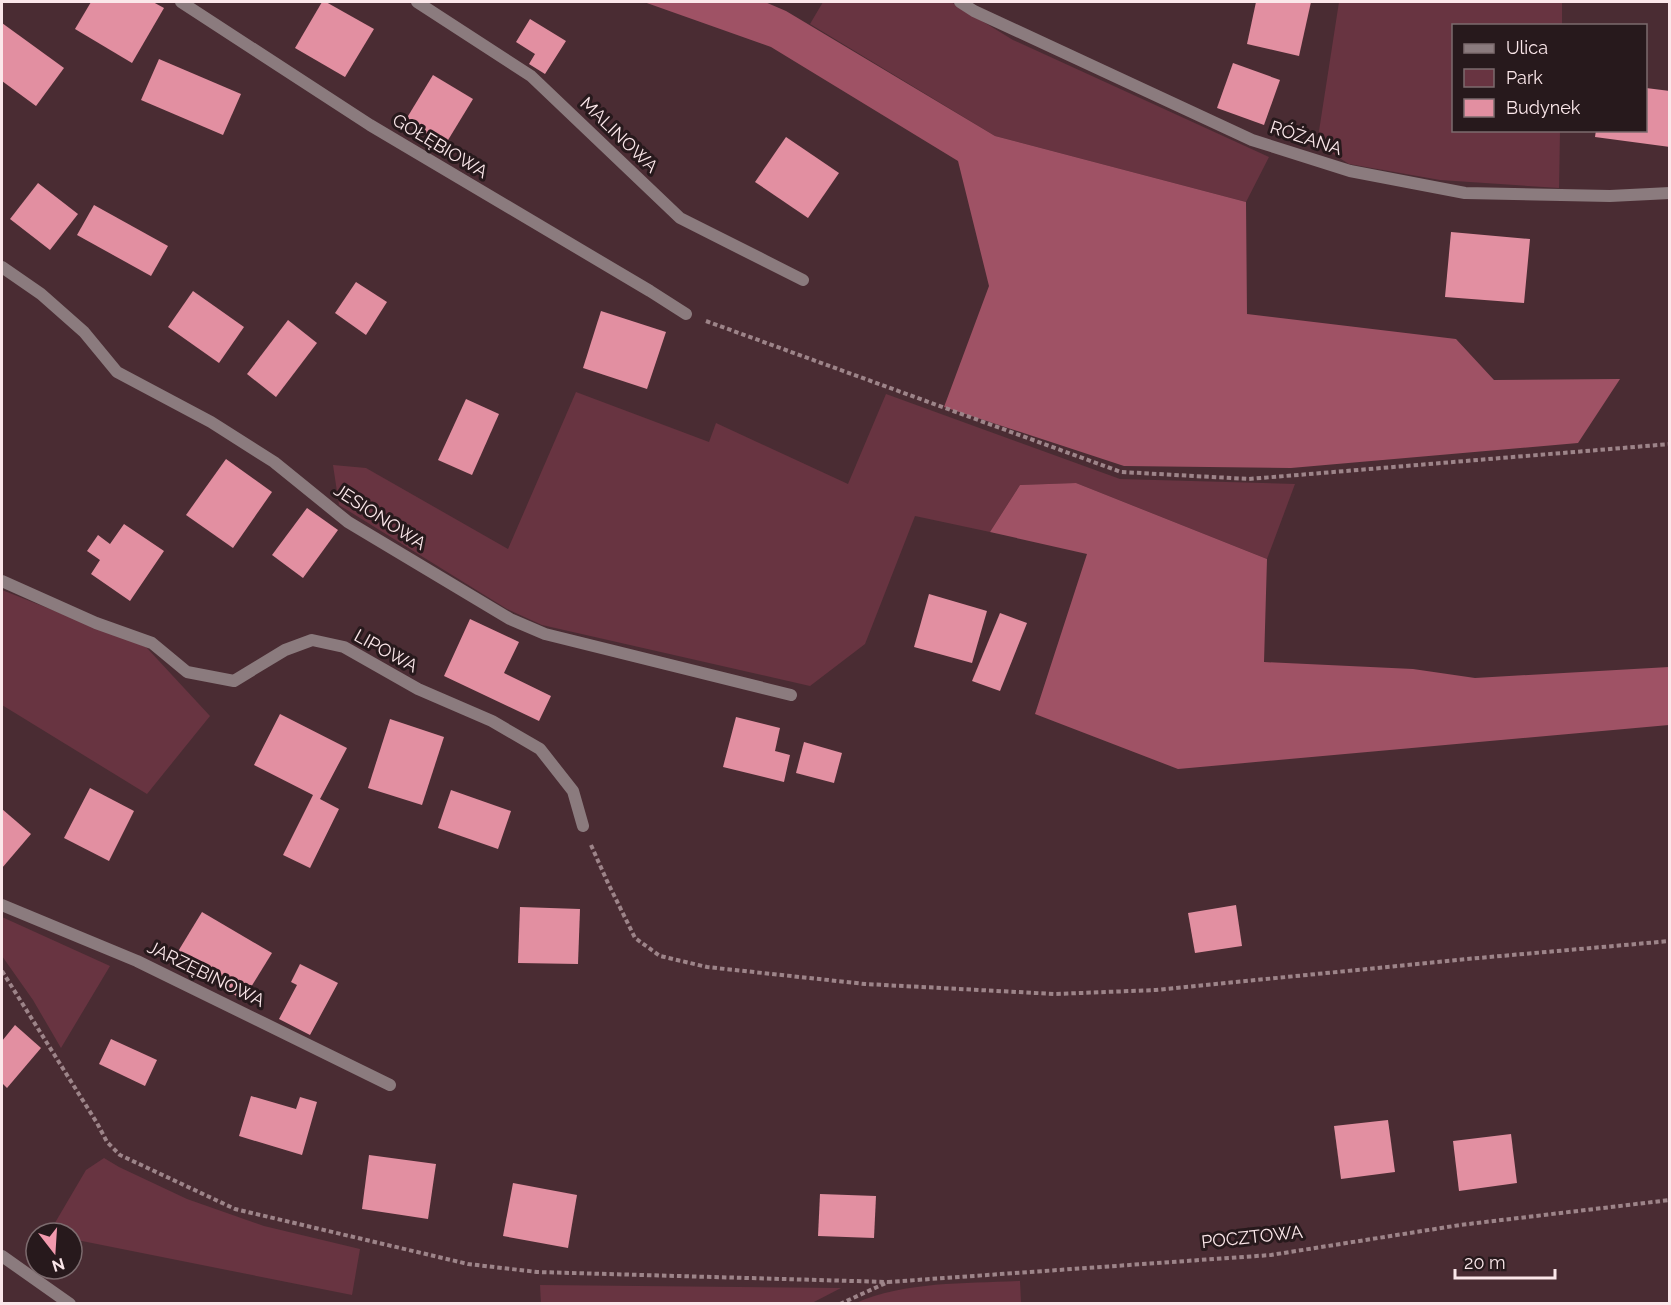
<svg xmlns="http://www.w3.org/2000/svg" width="1671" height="1305" viewBox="0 0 1671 1305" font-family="Raleway,sans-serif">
<rect width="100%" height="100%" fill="#4a2c33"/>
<g fill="#683441">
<path d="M823,2H951L1013,40L1269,157L1246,202L995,136L810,24Z"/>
<path d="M1339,2H1562V25L1454,26V130L1560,131L1559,188L1440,180L1349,164L1317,144Z"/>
<path d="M576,392L709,442L716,423L848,484L886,394L1120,479L1295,484L1267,559L1076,483L1020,485L990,532L915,516L865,644L810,686L542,625L507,609L339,505L333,465L366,468L508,549Z"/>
<path d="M2,590L146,647L210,716L147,794L2,705Z"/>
<path d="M2,917L110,966L61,1048L33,1000L2,956Z"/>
<path d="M104,1158L119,1167L187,1199L264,1226L360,1249L352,1295L72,1239V1233H49L86,1170Z"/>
<path d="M1020,1281L1021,1302L1007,1304L856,1303C907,1281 965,1284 1020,1281Z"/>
<path d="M540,1285L841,1288L812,1303L541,1304Z"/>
</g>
<g fill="#9f5265">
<path d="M644,2H765L786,11L995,136L1246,202L1247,314L1456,339L1494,380L1620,379L1578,443L1291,468L1124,466L944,407L989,286L958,161L771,47Z"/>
<path d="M1076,483L1267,559L1264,662L1413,669L1475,678L1669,667V725L1178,769L1035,714L1087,554L990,532L1020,485Z"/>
</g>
<g fill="#e28fa1">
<path d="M91,2H153L164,8L132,63L75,29Z"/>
<path d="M322,2H326L374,29L345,77L295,48Z"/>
<path d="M1256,2H1311L1299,56L1247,44Z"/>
<path d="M530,19L566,41L545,74L529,64L535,54L516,42Z"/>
<path d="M2,23L64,68L36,106L2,81Z"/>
<path d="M159,59L241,94L223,135L141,100Z"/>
<path d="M1233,63L1280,80L1264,125L1217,108Z"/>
<path d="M433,75L473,99L445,145L405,121Z"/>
<path d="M1646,88L1670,91V147L1595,137L1596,130H1646Z"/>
<path d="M786,137L839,173L808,218L755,182Z"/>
<path d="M38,183L78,214L50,250L10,219Z"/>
<path d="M94,205L168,246L151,276L77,235Z"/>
<path d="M1451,232L1530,239L1524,303L1445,297Z"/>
<path d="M356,282L387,302L366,335L335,313Z"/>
<path d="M193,291L244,327L219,363L168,327Z"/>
<path d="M601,311L666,332L647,389L583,368Z"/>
<path d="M288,320L317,343L276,397L247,374Z"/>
<path d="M466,399L499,414L472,475L438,460Z"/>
<path d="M226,459L272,492L233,548L186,515Z"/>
<path d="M307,508L338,530L303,578L272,555Z"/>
<path d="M124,524L164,551L130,601L91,574L100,560L87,551L98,535L110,544Z"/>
<path d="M929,594L987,611L972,663L914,647Z"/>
<path d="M1000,613L1027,623L1000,691L972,681Z"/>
<path d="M470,619L519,642L504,673L551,696L539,721L444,676Z"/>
<path d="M280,714L347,748L320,799L339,809L310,868L283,855L313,795L254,765Z"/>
<path d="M736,717L780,728L775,751L790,755L784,782L723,767Z"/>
<path d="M390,719L444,737L422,805L368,788Z"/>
<path d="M804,742L842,753L834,783L796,773Z"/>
<path d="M90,788L134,811L109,861L64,838Z"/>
<path d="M451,790L511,811L498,849L438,828Z"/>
<path d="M2,809L31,834L2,868Z"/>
<path d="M1236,905L1242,946L1195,953L1188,913Z"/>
<path d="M520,907L580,909L578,964L518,963Z"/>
<path d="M202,912L272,953L243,1000L174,958Z"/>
<path d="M300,964L338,983L310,1035L279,1019L297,985L291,982Z"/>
<path d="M15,1025L41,1048L7,1088L2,1083V1041Z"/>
<path d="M111,1039L157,1060L145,1086L99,1064Z"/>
<path d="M251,1096L296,1109L300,1097L317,1102L302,1155L239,1136Z"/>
<path d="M1388,1120L1395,1172L1341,1179L1334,1126Z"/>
<path d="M1511,1134L1517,1183L1459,1191L1453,1141Z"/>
<path d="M369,1155L436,1164L428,1219L362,1209Z"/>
<path d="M513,1183L577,1195L568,1248L503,1236Z"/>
<path d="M820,1194L876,1196L874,1238L818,1236Z"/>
</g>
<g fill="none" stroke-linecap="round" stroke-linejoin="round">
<g stroke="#9d8489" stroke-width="4" stroke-dasharray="4.5 3" stroke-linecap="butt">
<path d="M706,321L1121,472L1249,479L1670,444"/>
<path d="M591,845L607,881L635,938L660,956L707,967L865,984L1055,994L1156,990L1467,959L1670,941"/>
<path d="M2,971L97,1123L107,1142L120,1155L235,1209L468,1264L537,1272L888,1282"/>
<path d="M840,1304L888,1282L1271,1255L1460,1225L1670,1200"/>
</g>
<g stroke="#8b7b7e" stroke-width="12">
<path d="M960,2L974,11L1252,140L1350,171L1465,193L1610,196L1670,193"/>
<path d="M2,267L41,294L84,332L117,372L211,422L274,462L348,522L510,619L545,634L791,695"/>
</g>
<g stroke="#8b7b7e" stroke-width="12">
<path d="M181,2L370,125L650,291L686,314"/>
<path d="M417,2L531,76L680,218L803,280"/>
<path d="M2,581L96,623L152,643L187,672L234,681L285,650L312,640L344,647L418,689L492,721L540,749L573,791L583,826"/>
<path d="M2,905L137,961L390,1085"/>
<path d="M2,1256L70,1304"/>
</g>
</g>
<g text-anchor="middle" stroke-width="6" stroke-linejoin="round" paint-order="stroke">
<g font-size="18" fill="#fbe7ea" stroke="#27191c">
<text transform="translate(619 135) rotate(44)" y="6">MALINOWA</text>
<text transform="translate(1306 138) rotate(18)" y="6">RÓŻANA</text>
<text transform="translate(440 146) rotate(31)" y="6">GOŁĘBIOWA</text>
<text transform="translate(380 517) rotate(33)" y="6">JESIONOWA</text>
<text transform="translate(386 651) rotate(29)" y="6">LIPOWA</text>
<text transform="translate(206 974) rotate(26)" y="6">JARZĘBINOWA</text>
<text transform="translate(1252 1237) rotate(-6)" y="6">POCZTOWA</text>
</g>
</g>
<rect width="1671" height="1305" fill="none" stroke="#fbe7ea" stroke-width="6"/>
<rect x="1452" y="24" width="195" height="108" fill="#27191c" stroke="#7c6b6e" stroke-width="1.5"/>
<rect x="1464" y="44" width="30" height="9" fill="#8b7b7e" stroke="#7c6b6e" stroke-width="1.5"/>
<text x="1506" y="54" font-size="18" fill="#fbe7ea">Ulica</text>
<rect x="1464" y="69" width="30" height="18" fill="#683441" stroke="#7c6b6e" stroke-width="1.5"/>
<text x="1506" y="84" font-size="18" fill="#fbe7ea">Park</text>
<rect x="1464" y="99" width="30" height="18" fill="#e28fa1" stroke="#7c6b6e" stroke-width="1.5"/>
<text x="1506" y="114" font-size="18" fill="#fbe7ea">Budynek</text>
<g transform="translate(54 1251) rotate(163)"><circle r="28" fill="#27191c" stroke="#7c6b6e" stroke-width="1.5"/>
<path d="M0-4.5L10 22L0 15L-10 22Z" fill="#f29aae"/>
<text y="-9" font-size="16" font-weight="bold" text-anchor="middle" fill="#fbe7ea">N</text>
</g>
<path d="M1455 1269v9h100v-9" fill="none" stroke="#fbe7ea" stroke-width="3"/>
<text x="1464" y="1269" font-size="18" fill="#fbe7ea" stroke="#27191c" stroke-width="4.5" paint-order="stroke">20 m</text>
</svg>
